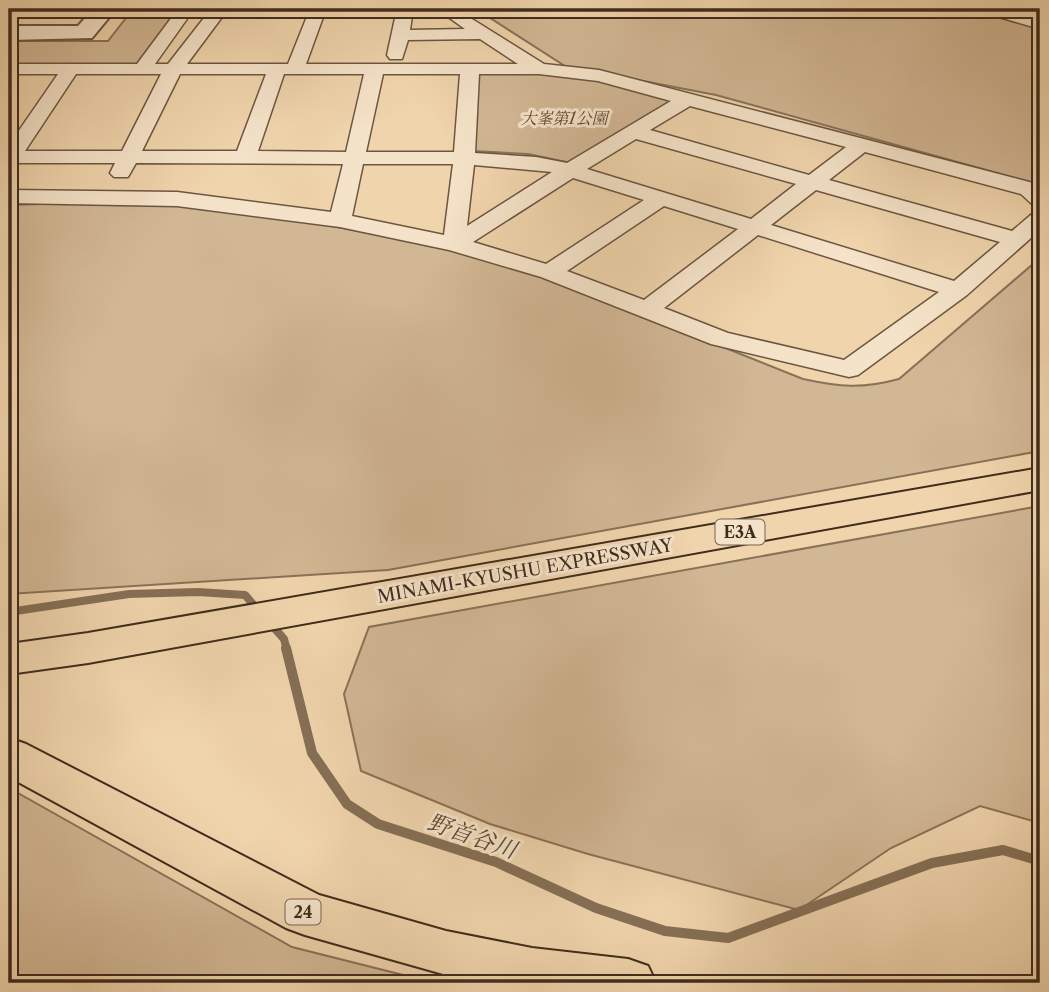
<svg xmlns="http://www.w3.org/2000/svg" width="1049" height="992" viewBox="0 0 1049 992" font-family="'Libre Caslon Text','Noto Serif JP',serif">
<rect width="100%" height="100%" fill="#f0d4ac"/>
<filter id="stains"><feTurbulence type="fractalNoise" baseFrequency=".00286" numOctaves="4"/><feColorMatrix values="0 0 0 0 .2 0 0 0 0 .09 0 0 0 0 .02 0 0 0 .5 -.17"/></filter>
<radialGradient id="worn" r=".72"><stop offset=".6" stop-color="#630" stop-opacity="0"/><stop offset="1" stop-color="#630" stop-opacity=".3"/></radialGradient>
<g fill="#d2b794" stroke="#887258" stroke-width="2">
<path d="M133,9H179L137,64L9,66V41H108Z"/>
<path d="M476,9H980L1015,20L1040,24V185L716,95L565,66Z"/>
<path d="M483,72H536L583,77L672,99L674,103L571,163L528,154L474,151L478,74Z"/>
<path d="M106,202L186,206L311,222L446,248L560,282L803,379C840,387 862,389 899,379L1040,258V451L388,570L9,594V205Z"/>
<path d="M1040,506V823L980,806L891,848L799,910L588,854L490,824L361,771L344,694L369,627Z"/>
<path d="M9,788L292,947L435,983H9Z"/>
</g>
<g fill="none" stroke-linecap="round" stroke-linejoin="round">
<g stroke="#856f55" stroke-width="8">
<path d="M9,612L129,594L198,592L245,595L260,612"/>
<path d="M268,621L284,639L287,650"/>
</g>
<path stroke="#856f55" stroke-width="10" d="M286,648L312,753L347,804L378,824L496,862L596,908L665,931L728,938L932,863L1003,850L1040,861"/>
<g stroke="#6b5641" stroke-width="3">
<g id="minor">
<path d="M178,9H194L155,64H168L211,9H228L187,64H288L310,9H326L306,64H518L480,39L408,40L402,59H390L387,55L397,9H413L410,30L465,29L437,9H456L544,64L599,70L1037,184L1040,188V206L1032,204L1021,194L865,152L829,180L1012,231L1032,214L1040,212V230L967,295L858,375L849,377L711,344L541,277L449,250L340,227L177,206L9,203V190L177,192L331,212L343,164L136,163L128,177H114L110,173L115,163H9V145L58,74H9V64H137ZM76,74H161L122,151H25ZM180,74H266L237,151H142ZM284,74H364L346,152L258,151ZM383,74H460L454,152H366ZM479,74H539L598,81L671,101L567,163L536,157L475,153ZM690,106L846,147L809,175L650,130ZM636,139L796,184L751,219L587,169ZM363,164H453L444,235L352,216ZM474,165L552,172L467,226ZM573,178L644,200L546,264L473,242ZM816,190L1000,242L954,281L771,225ZM664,206L738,229L644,300L567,271ZM758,235L939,292L844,360L728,333L664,308Z"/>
<path d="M983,9H1008L1040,19V29L985,13Z"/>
</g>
</g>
<g stroke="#6b5641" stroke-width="4">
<path id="tertiary" d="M93,9H116L92,38L9,40V26H78Z"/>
</g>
<g stroke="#3f2c1d" stroke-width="4">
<path id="primary" d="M9,738L26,744L319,895L446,931L532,948L628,959L648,966L656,983H475L305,935L286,928L9,777Z"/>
</g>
<g stroke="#3f2c1d" stroke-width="4">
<path id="motorway" d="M1040,468V490L88,663L9,674V644L88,633Z"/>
</g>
<use href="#minor" fill="#f5e3c9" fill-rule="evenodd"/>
<use href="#tertiary" fill="#f5e3c9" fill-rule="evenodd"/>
<use href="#primary" fill="#f0d4ac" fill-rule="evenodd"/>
<use href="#motorway" fill="#f0d4ac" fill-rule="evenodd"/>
</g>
<g text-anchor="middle" stroke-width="6" stroke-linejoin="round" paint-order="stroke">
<g font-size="16" font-style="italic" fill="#5c4835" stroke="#f5e3c9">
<text x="564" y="124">大峯第1公園</text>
</g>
<g fill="#f5e3c9" stroke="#766351" stroke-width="2">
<rect x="715.5" y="519.5" width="49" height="25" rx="5"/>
<rect x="285.5" y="899.5" width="35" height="25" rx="5"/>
</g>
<g font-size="16" font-weight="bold" fill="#3f2c1d">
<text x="740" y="538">E3A</text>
<text x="303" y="918">24</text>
</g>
<g font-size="18" fill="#3f2c1d" stroke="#f5e3c9">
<text transform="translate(525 571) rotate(-10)" y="6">MINAMI-KYUSHU EXPRESSWAY</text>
</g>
<g font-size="23" font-style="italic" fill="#5c4834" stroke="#f5e3c9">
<text transform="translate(472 836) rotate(19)" y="8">野首谷川</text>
</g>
</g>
<rect width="1049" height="992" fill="none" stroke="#f0d4ac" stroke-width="35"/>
<rect x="10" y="10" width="1028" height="971" fill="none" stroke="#3f2c1d" stroke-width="3.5"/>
<rect x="18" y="18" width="1014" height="957" fill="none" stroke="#3f2c1d" stroke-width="2"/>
<rect width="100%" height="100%" filter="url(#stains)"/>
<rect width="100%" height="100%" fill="url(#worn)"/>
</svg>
